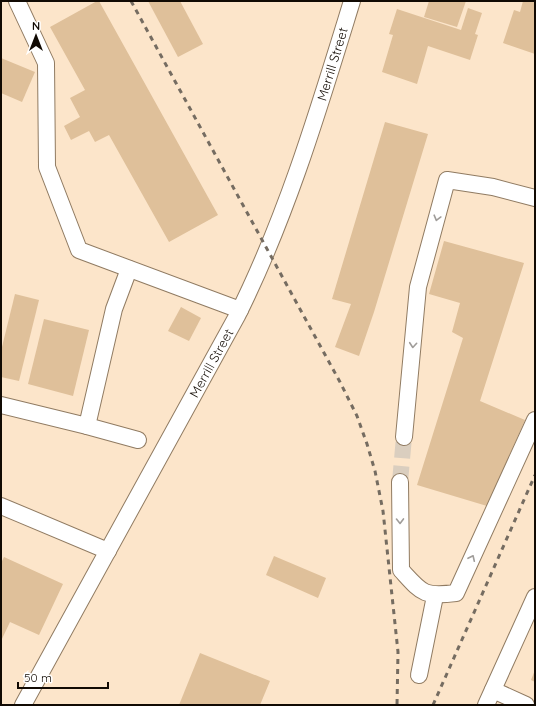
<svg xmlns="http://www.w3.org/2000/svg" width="536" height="706" viewBox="0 0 536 706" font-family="Quicksand,sans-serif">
<rect width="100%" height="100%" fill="#fef1e0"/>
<rect fill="#fce5ca" x="1" y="1" width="534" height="704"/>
<g fill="#dfc09a">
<path d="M97,1H99L218,215L169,242L109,135L95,142L89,131L71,140L64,126L80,117L70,98L85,90L50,27Z"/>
<path d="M148,1H180L203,44L178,57Z"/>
<path d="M429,1H466L457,27L424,17Z"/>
<path d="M523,1H535V54L503,43L514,10L520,12Z"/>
<path d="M468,8L482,13L475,34L478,35L470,60L428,46L417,84L382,72L393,35L389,34L397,9L461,30Z"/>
<path d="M1,58L35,72L22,102L1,93Z"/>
<path d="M385,122L428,134L374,312L359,356L335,347L351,304L332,299Z"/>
<path d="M444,241L524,263L480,401L525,420L487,506L417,485L463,338L452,332L460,303L429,294Z"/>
<path d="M15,294L39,300L19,381L1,377V351Z"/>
<path d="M181,307L201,318L189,341L168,331Z"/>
<path d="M44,319L89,330L73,396L28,384Z"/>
<path d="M274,556L326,578L318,598L266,575Z"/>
<path d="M4,557L63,584L39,635L10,622L1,641V563Z"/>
<path d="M200,653L270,681L260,705H179Z"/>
<path d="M535,670V682L531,680Z"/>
</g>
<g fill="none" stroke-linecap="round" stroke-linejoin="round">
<path stroke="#dacebf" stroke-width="16" stroke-dasharray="16 8" stroke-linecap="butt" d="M400,482L404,437"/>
<g stroke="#907b62" stroke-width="18">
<g id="minor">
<path d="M17,1L46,63L47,167L79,250L240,310"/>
<path d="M1,405L87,426L114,309L129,269"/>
<path d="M87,426L138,440"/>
<path d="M404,437L418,287L447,180L493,187L535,198"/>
<path d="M400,482L401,570C422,593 423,597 456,593L535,420"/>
<path d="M1,506L108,551"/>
<path d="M419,675L435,596"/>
<path d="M493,690L526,705"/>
<path d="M23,705L237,316C287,216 319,108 352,1"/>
<path d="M486,705L535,597"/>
</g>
</g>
<use href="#minor" stroke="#fff" stroke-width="16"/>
<g stroke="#756c61" stroke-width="3" stroke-dasharray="5 5" stroke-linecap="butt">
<path d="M131,1L340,382L357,416L367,444L375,471L383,511L398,652L397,705"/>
<path d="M433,705L535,475"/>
</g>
</g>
<defs><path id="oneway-chevron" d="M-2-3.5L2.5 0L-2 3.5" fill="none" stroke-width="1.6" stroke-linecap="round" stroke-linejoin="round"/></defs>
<g stroke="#a09d9a">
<use href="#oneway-chevron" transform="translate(437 218) rotate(105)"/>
<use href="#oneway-chevron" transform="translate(413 345) rotate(95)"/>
<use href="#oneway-chevron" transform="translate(400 521) rotate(89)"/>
<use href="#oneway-chevron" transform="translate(472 558) rotate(-65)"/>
</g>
<g text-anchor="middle" stroke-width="4" stroke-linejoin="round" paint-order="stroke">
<g font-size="13" fill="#110a03" stroke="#fff">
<text transform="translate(332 64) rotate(-73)" y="5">Merrill Street</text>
<text transform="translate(211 363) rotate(-61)" y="5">Merrill Street</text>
</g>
</g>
<rect width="536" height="706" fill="none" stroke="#110a03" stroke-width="4"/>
<g transform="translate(36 36)" stroke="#ffffff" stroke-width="3" paint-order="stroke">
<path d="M0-3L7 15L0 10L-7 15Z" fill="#110a03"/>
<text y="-6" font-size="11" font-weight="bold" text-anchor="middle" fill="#110a03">N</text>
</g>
<path d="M18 682v6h90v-6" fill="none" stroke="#110a03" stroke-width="2"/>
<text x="24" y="682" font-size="12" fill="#110a03" stroke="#ffffff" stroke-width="3" paint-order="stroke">50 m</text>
</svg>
